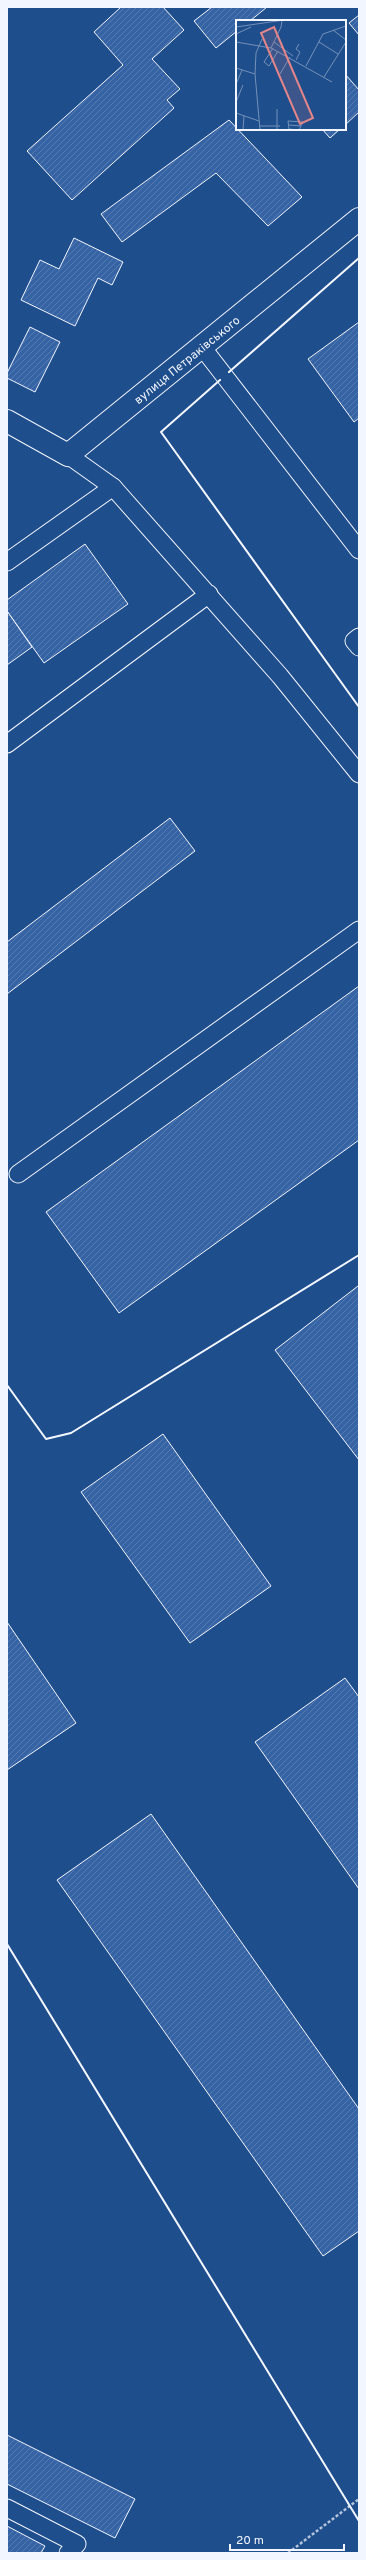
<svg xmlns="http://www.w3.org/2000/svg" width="366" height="2560" viewBox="0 0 366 2560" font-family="Overpass,sans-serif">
<defs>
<pattern id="building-hatch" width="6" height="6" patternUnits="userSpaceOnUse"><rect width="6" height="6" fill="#3563a3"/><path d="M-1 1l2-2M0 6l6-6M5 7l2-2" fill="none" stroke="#537ab1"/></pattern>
</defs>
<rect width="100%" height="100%" fill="#1f4e8c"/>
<g fill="url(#building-hatch)" stroke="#f2f6ff">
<path d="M121,7H163L184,30L152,59L180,89L167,100L174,108L72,200L27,151L123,65L94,32Z"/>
<path d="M212,7H267L250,21H237V31L216,48L194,21Z"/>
<path d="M359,15V35L349,23Z"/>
<path d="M345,74L359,90V112L345,125Z"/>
<path d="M229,120L302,197L268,226L216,173L122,242L101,214Z"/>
<path d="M322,129H340L330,138Z"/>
<path d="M74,238L123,262L112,285L98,278L75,326L21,300L40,260L59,269Z"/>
<path d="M359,322V418L354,422L308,359Z"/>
<path d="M30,327L60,342L35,392L7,378V373Z"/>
<path d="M85,544L128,604L44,663L7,611V600Z"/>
<path d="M7,611L32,647L7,665Z"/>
<path d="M170,818L195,851L7,994V942Z"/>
<path d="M359,986V1140L119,1313L46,1212Z"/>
<path d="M358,1286H359V1460L275,1350Z"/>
<path d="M163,1434L271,1586L190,1643L81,1492Z"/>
<path d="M7,1622L76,1723L7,1770Z"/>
<path d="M345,1678L359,1697V1889L255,1742Z"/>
<path d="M151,1814L359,2109V2231L323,2256L57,1880Z"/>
<path d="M7,2435L135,2499L115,2538L7,2484Z"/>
<path d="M7,2526L45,2546L41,2553H7Z"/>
</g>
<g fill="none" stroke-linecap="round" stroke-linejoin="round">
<g stroke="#f2f6ff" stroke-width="19">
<g id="service">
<path d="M202,347L359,550"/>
<path d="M68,455L113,487L280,676L359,774"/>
<path d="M7,562L113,487"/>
<path d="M359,637L354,641L359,647"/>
<path d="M7,744L209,594"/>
<path d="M18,1174L359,930"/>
<path d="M7,2508L77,2544L68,2553"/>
</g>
</g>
<g stroke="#f2f6ff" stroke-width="24">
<path id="minor" d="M7,421L68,455L359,219"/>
</g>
<path stroke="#b3c4dc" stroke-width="2.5" stroke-dasharray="3 2" stroke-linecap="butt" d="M288,2553L359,2499"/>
<use href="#service" stroke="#1f4e8c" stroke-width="17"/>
<use href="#minor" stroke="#1f4e8c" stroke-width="22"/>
<g stroke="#f2f6ff" stroke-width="1" stroke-dasharray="5 2" stroke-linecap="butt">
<path d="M228,373L359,258"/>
<path d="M221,379L161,432L359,707"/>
<path d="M7,1385L46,1439L71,1433L359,1255"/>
<path d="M7,1944L359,2521"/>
</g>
<g stroke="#f2f6ff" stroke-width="2">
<path d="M229,372L359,258"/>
<path d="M220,380L161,432L359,707"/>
<path d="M7,1385L46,1439L71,1433L359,1255"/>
<path d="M7,1944L359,2521"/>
</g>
</g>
<g text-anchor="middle" stroke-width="3" stroke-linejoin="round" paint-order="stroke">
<g font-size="12" fill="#f2f6ff" stroke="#1f4e8c">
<text transform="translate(187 360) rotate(-39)" y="4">вулиця Петраківського</text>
</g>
</g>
<g transform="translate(236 20)">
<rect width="110" height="110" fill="#1f4e8c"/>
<path fill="none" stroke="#7391ba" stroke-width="1" d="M0,7L48,0M97,10L110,20M0,14L15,7M0,22L35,28L45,7L46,1M38,22L57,36M83,22L102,34M35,28L96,62M37,28L28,42L33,46L42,31M60,40L64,32L60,29L63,24M70,46L87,14L110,6M0,48L19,54M44,54L54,37M88,57L110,22M1,62L6,50M0,82L7,65M41,89V110M0,93L23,101M53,105L65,106M24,106H44M7,110L8,96M24,110L19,54L20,33L26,19M62,110L53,109L52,101L67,102L63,110"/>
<path fill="#e38589" fill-opacity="0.15" stroke="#e38589" stroke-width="2" d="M38,7L77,98L64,104L25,13Z"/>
<rect width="110" height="110" fill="none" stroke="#f2f6ff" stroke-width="2"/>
</g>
<rect width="366" height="2560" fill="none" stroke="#f2f6ff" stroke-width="16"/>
<path d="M230 2544v6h114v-6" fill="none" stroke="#f2f6ff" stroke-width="2"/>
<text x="236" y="2544" font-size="12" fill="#f2f6ff" stroke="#1f4e8c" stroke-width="3" paint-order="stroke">20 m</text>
</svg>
